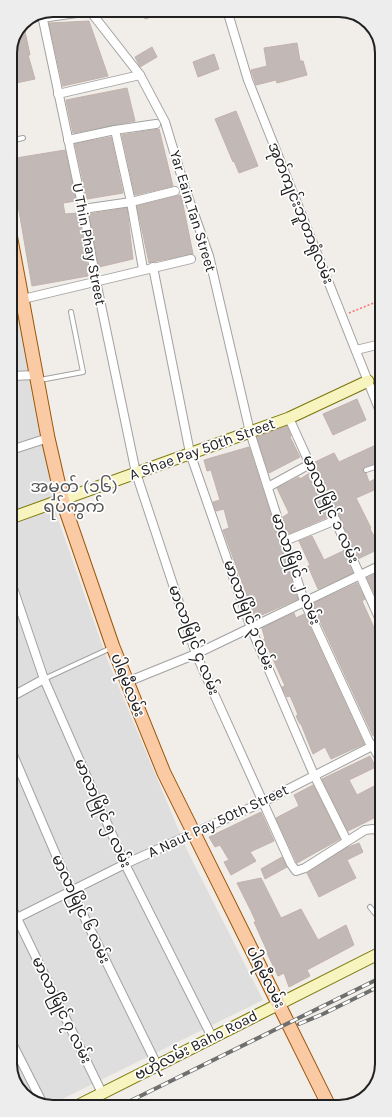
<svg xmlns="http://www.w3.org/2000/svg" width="392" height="1117" viewBox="0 0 392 1117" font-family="Karla,'Noto Sans Myanmar',sans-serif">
<rect width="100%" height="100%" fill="#f1ede8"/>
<path fill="#dfdede" d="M10,274L57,516L107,659L187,850L263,1000L48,1106L25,1097L12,1075Z"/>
<g fill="#c2b8b5" stroke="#c3b2ab">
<path d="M142,10H166L167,12L145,19Z"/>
<path d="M89,21L108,76L63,86L49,23Z"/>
<path d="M23,22L30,55H28L35,79L16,83L10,61V50Z"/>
<path d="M297,43L300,61H303L307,75L277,83L276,80L256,85L251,70L267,66L264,48Z"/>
<path d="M152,47L157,57L140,67L135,57Z"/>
<path d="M214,54L219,69L198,77L193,62Z"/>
<path d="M127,88L135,121L73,133L66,100Z"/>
<path d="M236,111L258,166L239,173L234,161L233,162L215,119Z"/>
<path d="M159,129L173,186L135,195L122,135Z"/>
<path d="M111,137L123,193L87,199L75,144Z"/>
<path d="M65,150L76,201L63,203L65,214L78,213L88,269L86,270L88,276L32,286L10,159Z"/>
<path d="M181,195L193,254L152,262L149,263L137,206Z"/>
<path d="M127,208L133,259L99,267L89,214Z"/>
<path d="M357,399L366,420L333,435L323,414Z"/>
<path d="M287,426L291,436L290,437L300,457L269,473L257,437Z"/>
<path d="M378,444L381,451V462L365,467L363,470V472L366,473L369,482L381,476V487L356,498L371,528L370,529L381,548L358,559L315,462L334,453L339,462Z"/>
<path d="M249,447L298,599L255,618L223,530L229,528L224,509L216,511L213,502L220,500L211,470L207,471L204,460Z"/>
<path d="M308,474L328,517L288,534L283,517L289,513L277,488L299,477L300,479Z"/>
<path d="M312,536L324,560L343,551L353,573L318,589L308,566L310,565L299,541Z"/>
<path d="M381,571V592L375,595L367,578Z"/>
<path d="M357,583L365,599L362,601L381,643L382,732L373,736L312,604Z"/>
<path d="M294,613L296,618L304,614L364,744L331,759L325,747L313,754L301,724H300L296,716L298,715L294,705L290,696L287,697L282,687L285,686L268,648L267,649L263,640L265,639L262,628Z"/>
<path d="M370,756L376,767L349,780L357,795L382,782V814L348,831L322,779Z"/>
<path d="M313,785L340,839L297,863L276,818L299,806L294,795Z"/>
<path d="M261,812L274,841L250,852L256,861L231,875L224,862L229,860L220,845L215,847L209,837Z"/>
<path d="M359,843L363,852L347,860L356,878L319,897L307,873L346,848Z"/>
<path d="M282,857L287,867L265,879L261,869Z"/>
<path d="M261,878L281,918L301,909L318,940L346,925L354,945L307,970L310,976L289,987L284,973L278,976L267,953H268L254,922H256L251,911L237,883Z"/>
</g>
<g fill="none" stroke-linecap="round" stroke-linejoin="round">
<g stroke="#a2a2a2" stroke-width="6">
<g id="lane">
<path d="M10,141L23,138"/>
<path d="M40,380L83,372L71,312"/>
<path d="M366,470L381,465"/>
<path d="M44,679L111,648"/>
<path d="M371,747L382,767"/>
<path d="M370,907L382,922"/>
<path d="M311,1106L323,1099"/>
</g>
</g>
<g stroke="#a2a2a2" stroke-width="10">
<g id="street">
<path d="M227,10L248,80L381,414"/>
<path d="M42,15L83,209L96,281L136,473L196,654L291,864L296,871L305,868L365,830L373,829L382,832"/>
<path d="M42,18L90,11L140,75L165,122L185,188L209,256L250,432L304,601L371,746"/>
<path d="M58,94L140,75"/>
<path d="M115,130L131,202L143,269"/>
<path d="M68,140L115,130L156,124"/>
<path d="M83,209L131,202L175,191"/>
<path d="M153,267L190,453L251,628L314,775L347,841"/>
<path d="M23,299L191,259"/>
<path d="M356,350L381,344"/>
<path d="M11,376L37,375"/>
<path d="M289,418L381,622"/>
<path d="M11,450L48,438"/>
<path d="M268,487L310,464"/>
<path d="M285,541L336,520"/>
<path d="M11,582L44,679L125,864L212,1037"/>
<path d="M127,682L196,654L381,565"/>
<path d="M11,697L44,679"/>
<path d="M11,750L71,890L157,1065"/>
<path d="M11,906L102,1093"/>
<path d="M11,921L125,864L263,802L382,741"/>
<path d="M11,1041L43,1104"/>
</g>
</g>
<g stroke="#797608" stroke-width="13">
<g id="secondary">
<path d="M11,518L289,418L368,381"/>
<path d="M75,1107L382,952"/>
</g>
</g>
<g stroke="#9b5404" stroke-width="15">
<path id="primary" d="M10,234L48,438L62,499L113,647L164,773L329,1106"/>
</g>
<path stroke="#f77478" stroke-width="1.5" stroke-dasharray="2 2" stroke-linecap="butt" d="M349,313L381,300"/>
<use href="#lane" stroke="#fff" stroke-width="4"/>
<use href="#street" stroke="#fff" stroke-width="8"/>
<use href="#secondary" stroke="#f8f4bf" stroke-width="11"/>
<use href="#primary" stroke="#facaa5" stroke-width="13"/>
<g stroke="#6f6f6f" stroke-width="4">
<g id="rail">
<path d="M299,1024L323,1014L382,985"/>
<path d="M118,1107L382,977"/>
</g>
</g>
<use href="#rail" stroke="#fff" stroke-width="2.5" stroke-dasharray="8" stroke-linecap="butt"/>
</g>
<g text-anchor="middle" stroke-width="3.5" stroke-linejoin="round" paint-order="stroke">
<g font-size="15" fill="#212121" stroke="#fff">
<text transform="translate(193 211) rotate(73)" y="5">Yar Eain Tan Street</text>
<text transform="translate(301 213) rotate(68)" y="5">အုတ်ကျင်းဘူတာရုံလမ်း</text>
<text transform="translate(89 244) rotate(79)" y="5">U Thin Phay Street</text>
<text transform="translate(202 449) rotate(-20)" y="5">A Shae Pay 50th Street</text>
<text transform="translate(331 509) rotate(66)" y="5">မာလာမြိုင် ၁ လမ်း</text>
<text transform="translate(296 569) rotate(70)" y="5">မာလာမြိုင် ၂ လမ်း</text>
<text transform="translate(249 615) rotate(69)" y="5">မာလာမြိုင် ၃ လမ်း</text>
<text transform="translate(194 640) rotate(69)" y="5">မာလာမြိုင် ၄ လမ်း</text>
<text transform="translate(128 685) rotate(68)" y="5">ပါရမီလမ်း</text>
<text transform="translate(103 813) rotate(66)" y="5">မာလာမြိုင် ၅ လမ်း</text>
<text transform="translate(218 821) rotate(-25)" y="5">A Naut Pay 50th Street</text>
<text transform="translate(81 909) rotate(65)" y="5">မာလာမြိုင် ၆ လမ်း</text>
<text transform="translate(266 977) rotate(63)" y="5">ပါရမီလမ်း</text>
<text transform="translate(62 1010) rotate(64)" y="5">မာလာမြိုင် ၇ လမ်း</text>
<text transform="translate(196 1045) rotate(-27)" y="5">ဗဟိုလမ်း Baho Road</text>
</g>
<g font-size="17" fill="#545454" stroke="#fff">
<text x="74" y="492">အမှတ် (၁၆)<tspan x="74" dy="20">ရပ်ကွက်</tspan></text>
</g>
</g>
<path d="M0 0H392V1117H0ZM53 17H339A36 36 0 0 1 375 53V1064A36 36 0 0 1 339 1100H53A36 36 0 0 1 17 1064V53A36 36 0 0 1 53 17Z" fill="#ededed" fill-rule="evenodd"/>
<path fill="none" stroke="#212121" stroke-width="2" d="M53 17H339A36 36 0 0 1 375 53V1064A36 36 0 0 1 339 1100H53A36 36 0 0 1 17 1064V53A36 36 0 0 1 53 17Z"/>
</svg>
